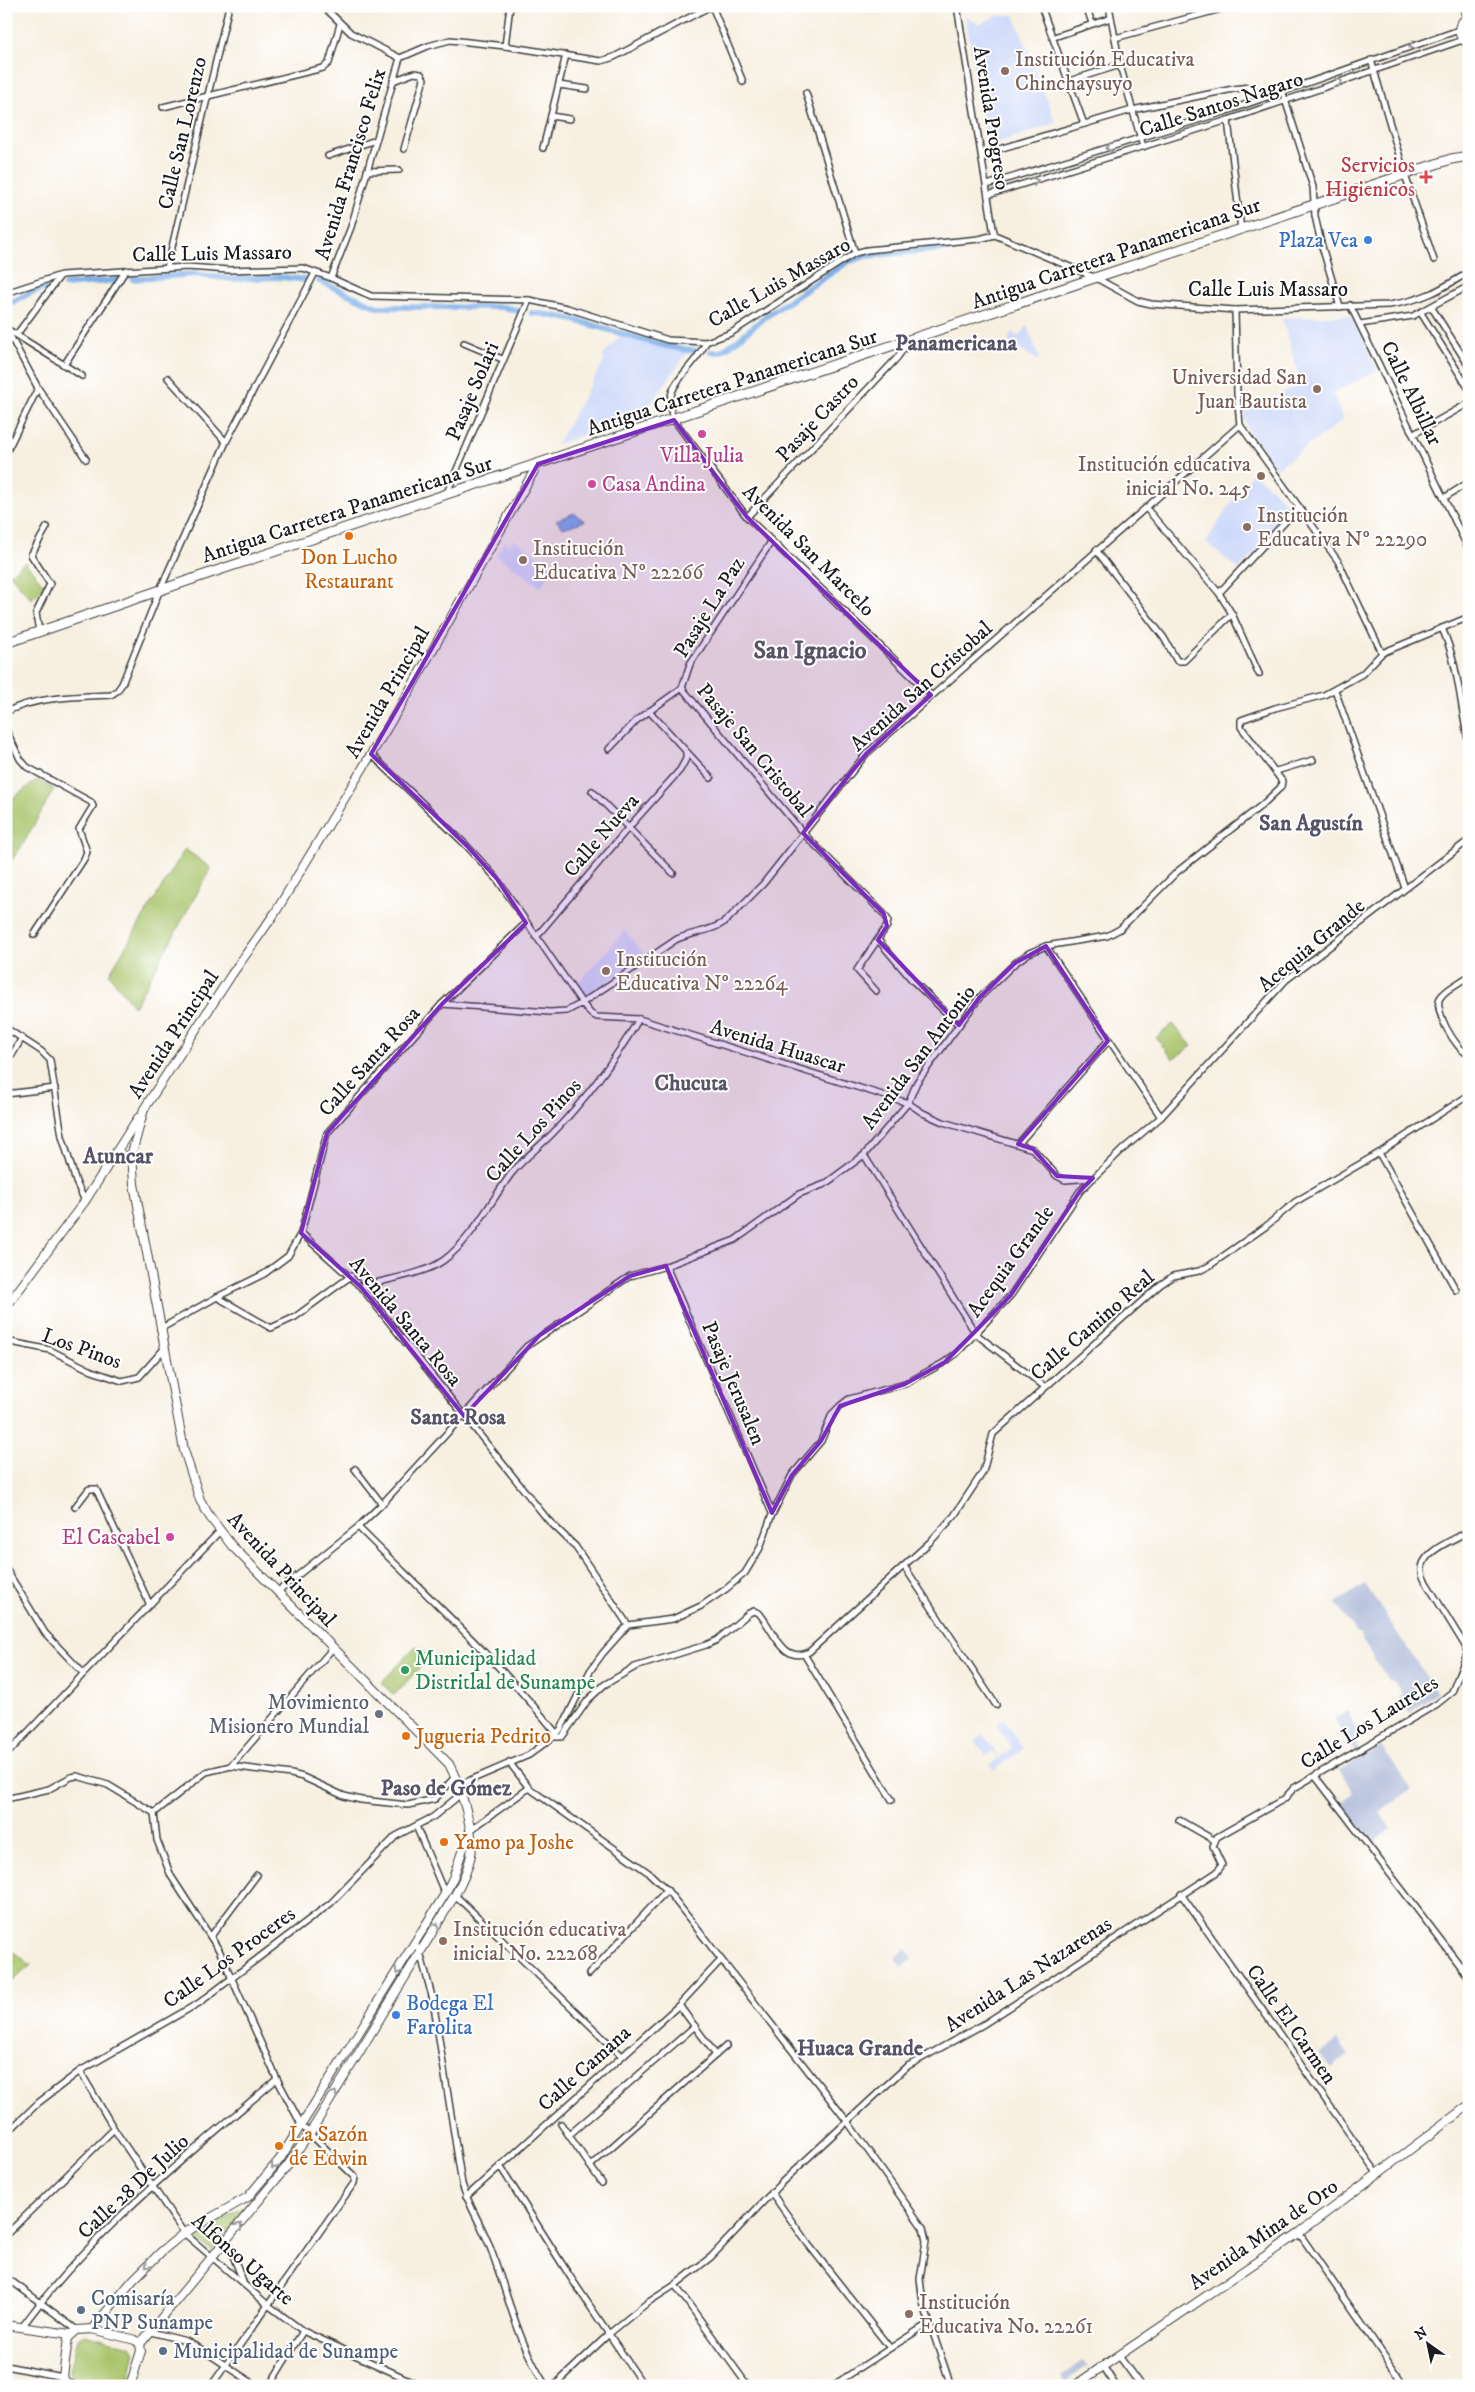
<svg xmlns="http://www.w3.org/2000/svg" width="1475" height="2392" viewBox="0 0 1475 2392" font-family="'IM FELL DW Pica',serif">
<rect width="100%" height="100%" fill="#fff"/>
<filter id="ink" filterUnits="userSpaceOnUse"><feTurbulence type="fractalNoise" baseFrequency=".02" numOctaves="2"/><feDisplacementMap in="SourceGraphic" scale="10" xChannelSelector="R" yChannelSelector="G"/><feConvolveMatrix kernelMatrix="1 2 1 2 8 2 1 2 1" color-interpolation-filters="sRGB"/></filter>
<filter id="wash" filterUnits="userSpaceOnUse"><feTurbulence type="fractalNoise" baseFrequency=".0096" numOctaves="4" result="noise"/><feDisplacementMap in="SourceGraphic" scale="20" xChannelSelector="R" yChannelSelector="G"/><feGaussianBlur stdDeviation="1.12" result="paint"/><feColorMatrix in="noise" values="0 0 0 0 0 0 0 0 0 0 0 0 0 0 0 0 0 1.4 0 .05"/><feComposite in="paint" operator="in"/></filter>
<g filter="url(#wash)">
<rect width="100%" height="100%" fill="#f7f0e1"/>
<g fill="#cfdafa">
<path d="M965,15L979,24L997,16L1014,15L1056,123L988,146Z"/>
<path d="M1350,315L1378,370L1333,393L1343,420L1276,469L1247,428L1243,413L1301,384L1282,318Z"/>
<path d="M1027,326L1039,357L1037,360L1008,342L1012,331L1016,336L1020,335Z"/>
<path d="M623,336L688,352L642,416L557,444L604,361L603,356L616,340Z"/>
<path d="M1251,471L1273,489L1292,511L1239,570L1206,542L1234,498L1236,499L1251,475Z"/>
<path d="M514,539L552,567L541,588L496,554L505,541L510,545Z"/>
<path d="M625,931L645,956L585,997L582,996L575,986Z"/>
<path d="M1004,1719L1023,1749L994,1771L989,1765L1012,1748L996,1724Z"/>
<path d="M984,1734L998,1757H997L993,1752L986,1756L975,1740Z"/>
</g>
<g fill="#bac4de">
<path d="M1365,1584L1437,1693L1409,1713L1398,1697L1402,1694L1394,1681L1388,1680L1362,1640L1363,1639L1360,1634H1357L1336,1603Z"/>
<path d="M1347,1711L1357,1729L1358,1736L1354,1741L1359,1749L1354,1752L1334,1719Z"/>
<path d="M1381,1746L1412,1789L1379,1812L1391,1829L1374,1842L1372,1839L1367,1842L1341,1804L1353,1793L1340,1770Z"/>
<path d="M906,1949L913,1959L902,1967L895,1958Z"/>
<path d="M1338,2040L1349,2055L1331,2069L1319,2054Z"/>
<path d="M1083,2361L1088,2367L1065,2383L1061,2377Z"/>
</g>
<g fill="#a8c46a" stroke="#627043">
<path d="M25,562L46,587L31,599L10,574Z"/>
<path d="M37,780L54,789L22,846L8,865L6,803Z"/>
<path d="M185,849L211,868L134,1007L109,974Z"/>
<path d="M1173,1024L1192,1046L1173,1059L1156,1038Z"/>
<path d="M416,1646L429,1658L394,1695L381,1683Z"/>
<path d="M6,1946L31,1965L6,1987Z"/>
<path d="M251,2203L212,2251L192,2236H193Z"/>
<path d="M84,2334L131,2346L135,2352L127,2386H97L72,2379L69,2374L78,2338Z"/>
</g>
<path fill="#7bafe8" stroke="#4c6682" d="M574,513L585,521L563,528L556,520Z"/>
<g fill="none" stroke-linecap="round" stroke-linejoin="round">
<g stroke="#7bafe8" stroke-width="6">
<path d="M133,279L195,274L232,279L281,277L307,280"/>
<path d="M319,281L377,307H503L519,311"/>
<path d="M65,285L120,280"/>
<path d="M6,305L32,292L45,288"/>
<path d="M532,313C590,318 638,344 696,351"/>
<path d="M711,352H720L731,345L765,317L849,261L866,256L952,248"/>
</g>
</g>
</g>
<g filter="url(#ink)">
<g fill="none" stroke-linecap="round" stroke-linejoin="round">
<g stroke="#3d3c3a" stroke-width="8">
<g id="street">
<path d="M323,6L351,33L400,58"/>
<path d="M712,6L743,82"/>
<path d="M957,6L993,228L995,235"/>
<path d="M1041,6L1084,124"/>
<path d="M1086,6L1092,23"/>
<path d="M1109,6L1120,65L1143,147"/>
<path d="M1054,37L1111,18"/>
<path d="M1115,38L1232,6"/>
<path d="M505,46L510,6"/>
<path d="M1371,60L1405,175L1434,260"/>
<path d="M393,81L414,73L421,74L424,79L404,149"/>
<path d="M1069,81L1120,65"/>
<path d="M559,85L587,89"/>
<path d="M1282,90L1313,187L1315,216L1321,243L1340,307"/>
<path d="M806,93L855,253"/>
<path d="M163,107L323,68L329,63L340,24"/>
<path d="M551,116L570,119"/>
<path d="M1228,120L1241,230"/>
<path d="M543,148L566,55"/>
<path d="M982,154L1132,110L1233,89L1250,87L1261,98"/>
<path d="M328,156L376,140"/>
<path d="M367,171L399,170"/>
<path d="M987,185L1227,111L1459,30"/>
<path d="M988,195L1228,120L1463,40"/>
<path d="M167,268L229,6"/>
<path d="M331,278L351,227L400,58L428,46L450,40L505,46L601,61L614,57L711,6"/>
<path d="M6,293L61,275L187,267L229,270L303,268L331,278L371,296L529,300L567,308L668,340L706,342L731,333L855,253L867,250L979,239L995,235L1096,278L1138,301L1151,304L1235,310L1389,305C1423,300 1440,290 1469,272"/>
<path d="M1350,305L1469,550"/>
<path d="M1432,308L1469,366"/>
<path d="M1235,310L1237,394L1240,425L1338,561L1382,653"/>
<path d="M1421,313L1469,389"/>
<path d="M1360,324L1413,316L1469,286"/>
<path d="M6,328L38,388L86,459"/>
<path d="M7,329L82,376"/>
<path d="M17,334L60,276"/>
<path d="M706,342C694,371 658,385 674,420L747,517L931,695"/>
<path d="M464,343L502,359"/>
<path d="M64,365L126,270"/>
<path d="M168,378L226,442"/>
<path d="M1414,434L1469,403"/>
<path d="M6,453L38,388"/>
<path d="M446,495L529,300"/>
<path d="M1444,498L1469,482"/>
<path d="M1146,508L1219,593L1232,614L1259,674"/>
<path d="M747,517L897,358L909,341"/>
<path d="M1096,550L1164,638L1177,661H1184L1232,614"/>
<path d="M1219,593L1299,507"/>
<path d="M1442,628C1459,666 1460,705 1469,745"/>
<path d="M39,632L36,613L50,584L31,555L47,527"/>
<path d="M682,688L803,833L884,914L888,920L887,926L857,970L876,991"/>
<path d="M1335,690L1405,888"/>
<path d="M649,711L711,778"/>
<path d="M6,712C38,696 76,697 111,695L117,691L122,684L159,592L226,442L315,273"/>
<path d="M6,730L20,759L27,767L91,802L93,806L79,829L87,852L84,859L34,935"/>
<path d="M609,749L637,720L682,688L690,664L771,542"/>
<path d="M371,754L467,846L497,879L582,1003L677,939C693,932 714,931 727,920L763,884L866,754L1240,425"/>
<path d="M1276,771L1313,760"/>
<path d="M592,791L673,873"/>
<path d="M536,937L629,827L680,770L686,759V753"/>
<path d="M878,940L912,980L959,1025"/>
<path d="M1046,946L1161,1117"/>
<path d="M1469,976C1461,982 1445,989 1440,998C1433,1009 1456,1051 1469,1054"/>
<path d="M442,1004L550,1012L567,1011L582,1003L591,1014L597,1017L639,1019L908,1103L923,1113L943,1122L1033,1149L1057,1176L1065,1180L1093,1178"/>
<path d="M6,1028L41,1051L50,1060L62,1136L76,1182L85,1201"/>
<path d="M6,1058L12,1055L22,1038"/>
<path d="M6,1094L55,1088"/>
<path d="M1018,1144L1108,1041"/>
<path d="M1379,1153L1456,1290"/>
<path d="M864,1155L976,1334L1045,1387"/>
<path d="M301,1233L361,1287L548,1520L575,1546L628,1625"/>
<path d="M666,1266L772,1513"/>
<path d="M361,1287C385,1279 424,1275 444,1260C473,1238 490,1202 511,1174C523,1159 539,1147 552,1134C586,1099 614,1061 639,1019"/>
<path d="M217,1297L271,1328L295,1317L351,1276"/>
<path d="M160,1329L217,1297L264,1274L288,1256L301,1233L327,1133L442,1004L526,923"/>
<path d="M6,1341L50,1350L92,1371L122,1381L139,1377L164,1349"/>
<path d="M355,1469L382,1504"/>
<path d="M75,1507L89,1489H96L150,1605"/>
<path d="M358,1527C425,1594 497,1659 557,1734"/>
<path d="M904,1566L996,1705"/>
<path d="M6,1569L45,1633L83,1673"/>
<path d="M277,1592L358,1527L382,1504L527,1346L630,1276L666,1266L735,1240L799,1194L825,1184L864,1155L908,1103L917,1082L979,998L1015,963L1029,953L1046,946L1107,936L1120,929L1178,871L1262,805L1281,787L1282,781L1241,727V720L1275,708L1324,695L1362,674L1382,653L1469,617"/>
<path d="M804,1654L892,1800"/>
<path d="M553,1737H562L588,1700L604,1685L635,1667L706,1645L717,1640L749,1613L754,1611L759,1613C773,1629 783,1665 809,1652L930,1542L954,1516L983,1472L993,1434L1160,1285L1173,1276L1199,1271L1209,1266L1265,1227L1295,1202L1379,1153L1469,1095"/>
<path d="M6,1755L220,1531"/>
<path d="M509,1762L529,1788L649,1873L667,1890L847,2121L923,2228L926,2241L920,2279L923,2303L951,2386"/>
<path d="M231,1766L333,1648"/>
<path d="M1315,1776L1469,1977"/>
<path d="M459,1785L529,1755L553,1737L561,1729L590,1671L603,1653L628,1625L673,1619L701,1606L726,1589L745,1573L760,1548L771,1517L792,1475L821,1441L832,1414L840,1406L849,1399L905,1384L945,1362L958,1352L1011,1295L1080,1191L1122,1150L1161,1117L1286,980L1469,840"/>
<path d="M6,1799L49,1789L71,1777L77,1776L108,1785L154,1813"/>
<path d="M1179,1820L1214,1840"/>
<path d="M416,1826L445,1894"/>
<path d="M469,1831L529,1788"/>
<path d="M1181,1894L1377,2173"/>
<path d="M455,1895L622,2056"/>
<path d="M211,1936L257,1875"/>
<path d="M415,1943L420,1952L433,2000L462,2184C469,2207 482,2225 490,2247C508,2295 518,2343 546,2386"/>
<path d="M589,1974L667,1890"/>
<path d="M679,2005L716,2055"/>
<path d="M80,2071L114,2129L184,2233L268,2305L303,2331L422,2386"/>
<path d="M561,2124L602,2183"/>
<path d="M6,2134L38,2103L80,2071L199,2003L331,1903L396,1836L433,1817L461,1794"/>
<path d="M569,2135L695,2026"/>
<path d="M500,2166L571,2278L644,2386"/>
<path d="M590,2166L726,2046"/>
<path d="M771,2192L808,2244L890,2348"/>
<path d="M466,2197L679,2005L721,1960"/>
<path d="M1299,2233L1405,2386"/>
<path d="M6,2235L114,2129"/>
<path d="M227,2241L243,2281"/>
<path d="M6,2277L77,2330"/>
<path d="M675,2285L748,2386"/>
<path d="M22,2327C92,2231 187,2156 277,2079"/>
<path d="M151,2332L186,2341L201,2349L257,2386"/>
<path d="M6,2333L8,2325"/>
<path d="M1119,2356L1141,2386"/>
<path d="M6,2366L63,2377"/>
<path d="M1103,2366L1116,2386"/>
<path d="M211,2386L354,2183L355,2177L302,2126L277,2079L219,1950L171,1876L157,1840L154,1813L206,1772L231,1766L291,1774L303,1777L344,1796L361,1800L408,1805L435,1799L455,1777"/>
<path d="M269,2386L303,2331"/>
<path d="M554,2386L610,2333L647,2303L675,2285L711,2257L781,2183L906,2067L984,2024L1217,1872L1222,1865L1213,1846L1217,1837L1284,1799L1294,1788L1437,1704L1452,1692L1467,1654V1649L1424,1579C1412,1554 1452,1541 1469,1531"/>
<path d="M832,2386L929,2323"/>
</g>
</g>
<g stroke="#3d3c3a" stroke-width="10">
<g id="secondary">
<path d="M1464,6L1468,18"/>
<path d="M1469,17C1459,22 1456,30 1463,40L1469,43"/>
<path d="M115,1155L122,1154L132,1161"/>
<path d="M6,1307L85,1201L138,1118"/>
<path d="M6,2325L70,2334"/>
<path d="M92,2329L133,2280L162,2251L184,2233L248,2197L280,2159L445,1894L453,1878L465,1843L469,1836"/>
<path d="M140,2344L288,2165L310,2133L455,1895C462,1883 468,1869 471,1855C475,1832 460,1785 449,1764L232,1546L210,1517L200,1500L184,1450L134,1184L132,1153L144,1109L232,974L275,913L407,695L538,464"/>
<path d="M74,2386L66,2382L63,2377L68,2338L77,2330L92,2329L135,2340L140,2344L141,2351L130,2386"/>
<path d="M1074,2386L1299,2233L1469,2105"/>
</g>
</g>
<g stroke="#3d3c3a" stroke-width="11">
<path id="highway" d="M6,643L219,570L1451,159L1469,156"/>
</g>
<use href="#street" stroke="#fff" stroke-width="5"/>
<use href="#secondary" stroke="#fff" stroke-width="8"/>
<use href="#highway" stroke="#fff" stroke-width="9"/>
</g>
<defs><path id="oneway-chevron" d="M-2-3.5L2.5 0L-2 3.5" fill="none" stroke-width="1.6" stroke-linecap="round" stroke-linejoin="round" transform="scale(1.25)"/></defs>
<g stroke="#999">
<use href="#oneway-chevron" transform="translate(1412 46) rotate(161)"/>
<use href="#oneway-chevron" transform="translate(1339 82) rotate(-18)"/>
<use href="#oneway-chevron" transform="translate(1109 148) rotate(163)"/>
<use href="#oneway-chevron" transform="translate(1035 181) rotate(-17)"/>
<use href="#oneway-chevron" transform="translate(436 1926) rotate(-59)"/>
<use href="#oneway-chevron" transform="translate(398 1971) rotate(122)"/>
<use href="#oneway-chevron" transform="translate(334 2094) rotate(-59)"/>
<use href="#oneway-chevron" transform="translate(274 2166) rotate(129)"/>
<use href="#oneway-chevron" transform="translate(239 2226) rotate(-51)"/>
<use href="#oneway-chevron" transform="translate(148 2265) rotate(135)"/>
</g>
</g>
<path fill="#7b2cbf" fill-opacity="0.2" stroke="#7b2cbf" stroke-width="4" stroke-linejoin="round" d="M674,420L747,517L931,695L866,754L803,833L884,914L887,926L878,940L959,1025L979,998L1015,963L1046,946L1108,1041L1018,1144L1033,1149L1057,1176L1093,1178L1080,1191L1011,1295L945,1362L905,1384L840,1406L821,1441L792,1475L772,1513L666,1266L630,1276L540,1335L464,1416L361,1287L301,1233L327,1133L442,1004L526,923L497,879L467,846L371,754L538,464Z"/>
<g fill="#8d6e63" stroke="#fff" stroke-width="2">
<circle cx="1005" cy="71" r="5"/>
<circle cx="1317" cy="389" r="5"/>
<circle cx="1261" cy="476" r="5"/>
<circle cx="1247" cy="527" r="5"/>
<circle cx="523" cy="560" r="5"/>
<circle cx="606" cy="971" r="5"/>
<circle cx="443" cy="1941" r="5"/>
<circle cx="909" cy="2314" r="5"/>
</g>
<path fill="#e0444e" stroke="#fff" stroke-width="2" d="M1423.5 169.5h5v5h5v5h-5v5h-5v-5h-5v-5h5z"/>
<g fill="#3f7fe0" stroke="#fff" stroke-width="2">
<circle cx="1368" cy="240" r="5"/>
<circle cx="396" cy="2015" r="5"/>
</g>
<g fill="#d1479c" stroke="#fff" stroke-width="2">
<circle cx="702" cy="434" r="5"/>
<circle cx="592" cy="484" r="5"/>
<circle cx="170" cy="1537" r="5"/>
</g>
<g fill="#e8710a" stroke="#fff" stroke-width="2">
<circle cx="349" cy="536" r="5"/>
<circle cx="406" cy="1736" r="5"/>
<circle cx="444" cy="1842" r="5"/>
<circle cx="279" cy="2146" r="5"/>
</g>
<circle fill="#2e9e5b" stroke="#fff" stroke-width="2" cx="405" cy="1670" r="5"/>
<circle fill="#6b7280" stroke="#fff" stroke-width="2" cx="379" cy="1714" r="5"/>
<g fill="#5c6f8a" stroke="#fff" stroke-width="2">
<circle cx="81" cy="2310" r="5"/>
<circle cx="163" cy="2351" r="5"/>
</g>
<g text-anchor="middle" stroke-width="4" stroke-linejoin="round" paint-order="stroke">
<g font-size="21" fill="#785e54" stroke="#fff" text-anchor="start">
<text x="1015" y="66">Institución Educativa<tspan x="1015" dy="24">Chinchaysuyo</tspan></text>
<text x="1307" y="384" text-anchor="end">Universidad San<tspan x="1307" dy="24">Juan Bautista</tspan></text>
<text x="1251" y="471" text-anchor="end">Institución educativa<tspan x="1251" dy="24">inicial No. 245</tspan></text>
<text x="1257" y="522">Institución<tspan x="1257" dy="24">Educativa Nº 22290</tspan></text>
<text x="533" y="555">Institución<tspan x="533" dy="24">Educativa Nº 22266</tspan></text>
<text x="616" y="966">Institución<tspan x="616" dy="24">Educativa Nº 22264</tspan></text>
<text x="453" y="1936">Institución educativa<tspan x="453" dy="24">inicial No. 22268</tspan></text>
<text x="919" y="2309">Institución<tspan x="919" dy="24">Educativa No. 22261</tspan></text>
</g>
<g font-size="21" fill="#1c1c1c" stroke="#fff">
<text transform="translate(1221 104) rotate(-18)" y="7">Calle Santos Nagaro</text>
<text transform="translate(992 118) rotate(81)" y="7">Avenida Progreso</text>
<text transform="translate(182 133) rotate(-77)" y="7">Calle San Lorenzo</text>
<text transform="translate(350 164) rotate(-73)" y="7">Avenida Francisco Felix</text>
<text transform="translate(212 253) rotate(-1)" y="7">Calle Luis Massaro</text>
<text transform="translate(1116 253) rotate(-19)" y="7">Antigua Carretera Panamericana Sur</text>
<text transform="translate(779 282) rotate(-30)" y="7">Calle Luis Massaro</text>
<text x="1268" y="296">Calle Luis Massaro</text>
<text transform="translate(732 382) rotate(-18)" y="7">Antigua Carretera Panamericana Sur</text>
<text transform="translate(472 391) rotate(-67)" y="7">Pasaje Solari</text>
<text transform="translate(1412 393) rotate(64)" y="7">Calle Albillar</text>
<text transform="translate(817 418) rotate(-47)" y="7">Pasaje Castro</text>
<text transform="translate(347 509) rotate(-18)" y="7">Antigua Carretera Panamericana Sur</text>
<text transform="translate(809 550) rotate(45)" y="7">Avenida San Marcelo</text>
<text transform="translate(709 607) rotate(-58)" y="7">Pasaje La Paz</text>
<text transform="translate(921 686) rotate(-42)" y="7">Avenida San Cristobal</text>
<text transform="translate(387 692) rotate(-60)" y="7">Avenida Principal</text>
<text transform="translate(755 750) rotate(50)" y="7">Pasaje San Cristobal</text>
<text transform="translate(601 835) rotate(-49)" y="7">Calle Nueva</text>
<text transform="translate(1311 945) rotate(-40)" y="7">Acequia Grande</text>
<text transform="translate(173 1034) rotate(-57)" y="7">Avenida Principal</text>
<text transform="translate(778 1046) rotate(17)" y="7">Avenida Huascar</text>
<text transform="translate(918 1057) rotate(-53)" y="7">Avenida San Antonio</text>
<text transform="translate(369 1061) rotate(-48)" y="7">Calle Santa Rosa</text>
<text transform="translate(533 1130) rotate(-48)" y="7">Calle Los Pinos</text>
<text transform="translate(1010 1261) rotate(-54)" y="7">Acequia Grande</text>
<text transform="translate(406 1321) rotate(50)" y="7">Avenida Santa Rosa</text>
<text transform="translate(1092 1325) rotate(-41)" y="7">Calle Camino Real</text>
<text transform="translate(82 1348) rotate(20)" y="7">Los Pinos</text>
<text transform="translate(734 1383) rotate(67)" y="7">Pasaje Jerusalen</text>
<text transform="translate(282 1569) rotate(47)" y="7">Avenida Principal</text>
<text transform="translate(1369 1722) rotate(-32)" y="7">Calle Los Laureles</text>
<text transform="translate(229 1957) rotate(-36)" y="7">Calle Los Proceres</text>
<text transform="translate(1028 1974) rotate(-33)" y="7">Avenida Las Nazarenas</text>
<text transform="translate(1292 2024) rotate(55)" y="7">Calle El Carmen</text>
<text transform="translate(584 2068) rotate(-42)" y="7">Calle Camana</text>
<text transform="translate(133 2186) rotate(-43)" y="7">Calle 28 De Julio</text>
<text transform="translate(1263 2234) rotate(-35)" y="7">Avenida Mina de Oro</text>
<text transform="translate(243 2259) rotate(41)" y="7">Alfonso Ugarte</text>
</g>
<g font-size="21" fill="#be3a42" stroke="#fff" text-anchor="end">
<text x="1415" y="172">Servicios<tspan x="1415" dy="24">Higienicos</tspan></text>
</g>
<g font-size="21" fill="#366cbe" stroke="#fff" text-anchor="end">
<text x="1358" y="247">Plaza Vea</text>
<text x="406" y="2010" text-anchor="start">Bodega El<tspan x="406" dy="24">Farolita</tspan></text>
</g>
<g font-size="21" fill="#b23c85" stroke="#fff">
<text x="702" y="462">Villa Julia</text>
<text x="602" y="491" text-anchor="start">Casa Andina</text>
<text x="160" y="1544" text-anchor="end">El Cascabel</text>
</g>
<g font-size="21" fill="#c56008" stroke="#fff" text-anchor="start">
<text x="349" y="564" text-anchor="middle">Don Lucho<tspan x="349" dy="24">Restaurant</tspan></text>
<text x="416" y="1743">Jugueria Pedrito</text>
<text x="454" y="1849">Yamo pa Joshe</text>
<text x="289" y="2141">La Sazón<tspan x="289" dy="24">de Edwin</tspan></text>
</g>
<g font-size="21" fill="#27864d" stroke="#fff" text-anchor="start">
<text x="415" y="1665">Municipalidad<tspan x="415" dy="24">Distritlal de Sunampe</tspan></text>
</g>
<g font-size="21" fill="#5b616d" stroke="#fff" text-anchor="end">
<text x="369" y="1709">Movimiento<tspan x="369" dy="24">Misionero Mundial</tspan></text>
</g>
<g font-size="21" fill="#4e5e75" stroke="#fff" text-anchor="start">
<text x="91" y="2305">Comisaría<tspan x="91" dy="24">PNP Sunampe</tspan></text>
<text x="173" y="2358">Municipalidad de Sunampe</text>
</g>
<g font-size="22" font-weight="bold" fill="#575366" stroke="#fff">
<text x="956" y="350">Panamericana</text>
<text x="1311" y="830">San Agustín</text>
<text x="691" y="1090">Chucuta</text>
<text x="118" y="1163">Atuncar</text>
<text x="458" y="1424">Santa Rosa</text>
<text x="446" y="1795">Paso de Gómez</text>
<text x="860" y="2055">Huaca Grande</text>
</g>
<g font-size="24" font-weight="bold" fill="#575366" stroke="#fff">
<text x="810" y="658">San Ignacio</text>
</g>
</g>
<rect width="1475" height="2392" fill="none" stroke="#fff" stroke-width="25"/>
<g transform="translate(1428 2344) rotate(327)" stroke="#ffffff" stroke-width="4" paint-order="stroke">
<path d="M0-4L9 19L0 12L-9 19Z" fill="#1c1c1c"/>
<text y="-8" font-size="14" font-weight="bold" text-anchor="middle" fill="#1c1c1c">N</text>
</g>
</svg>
